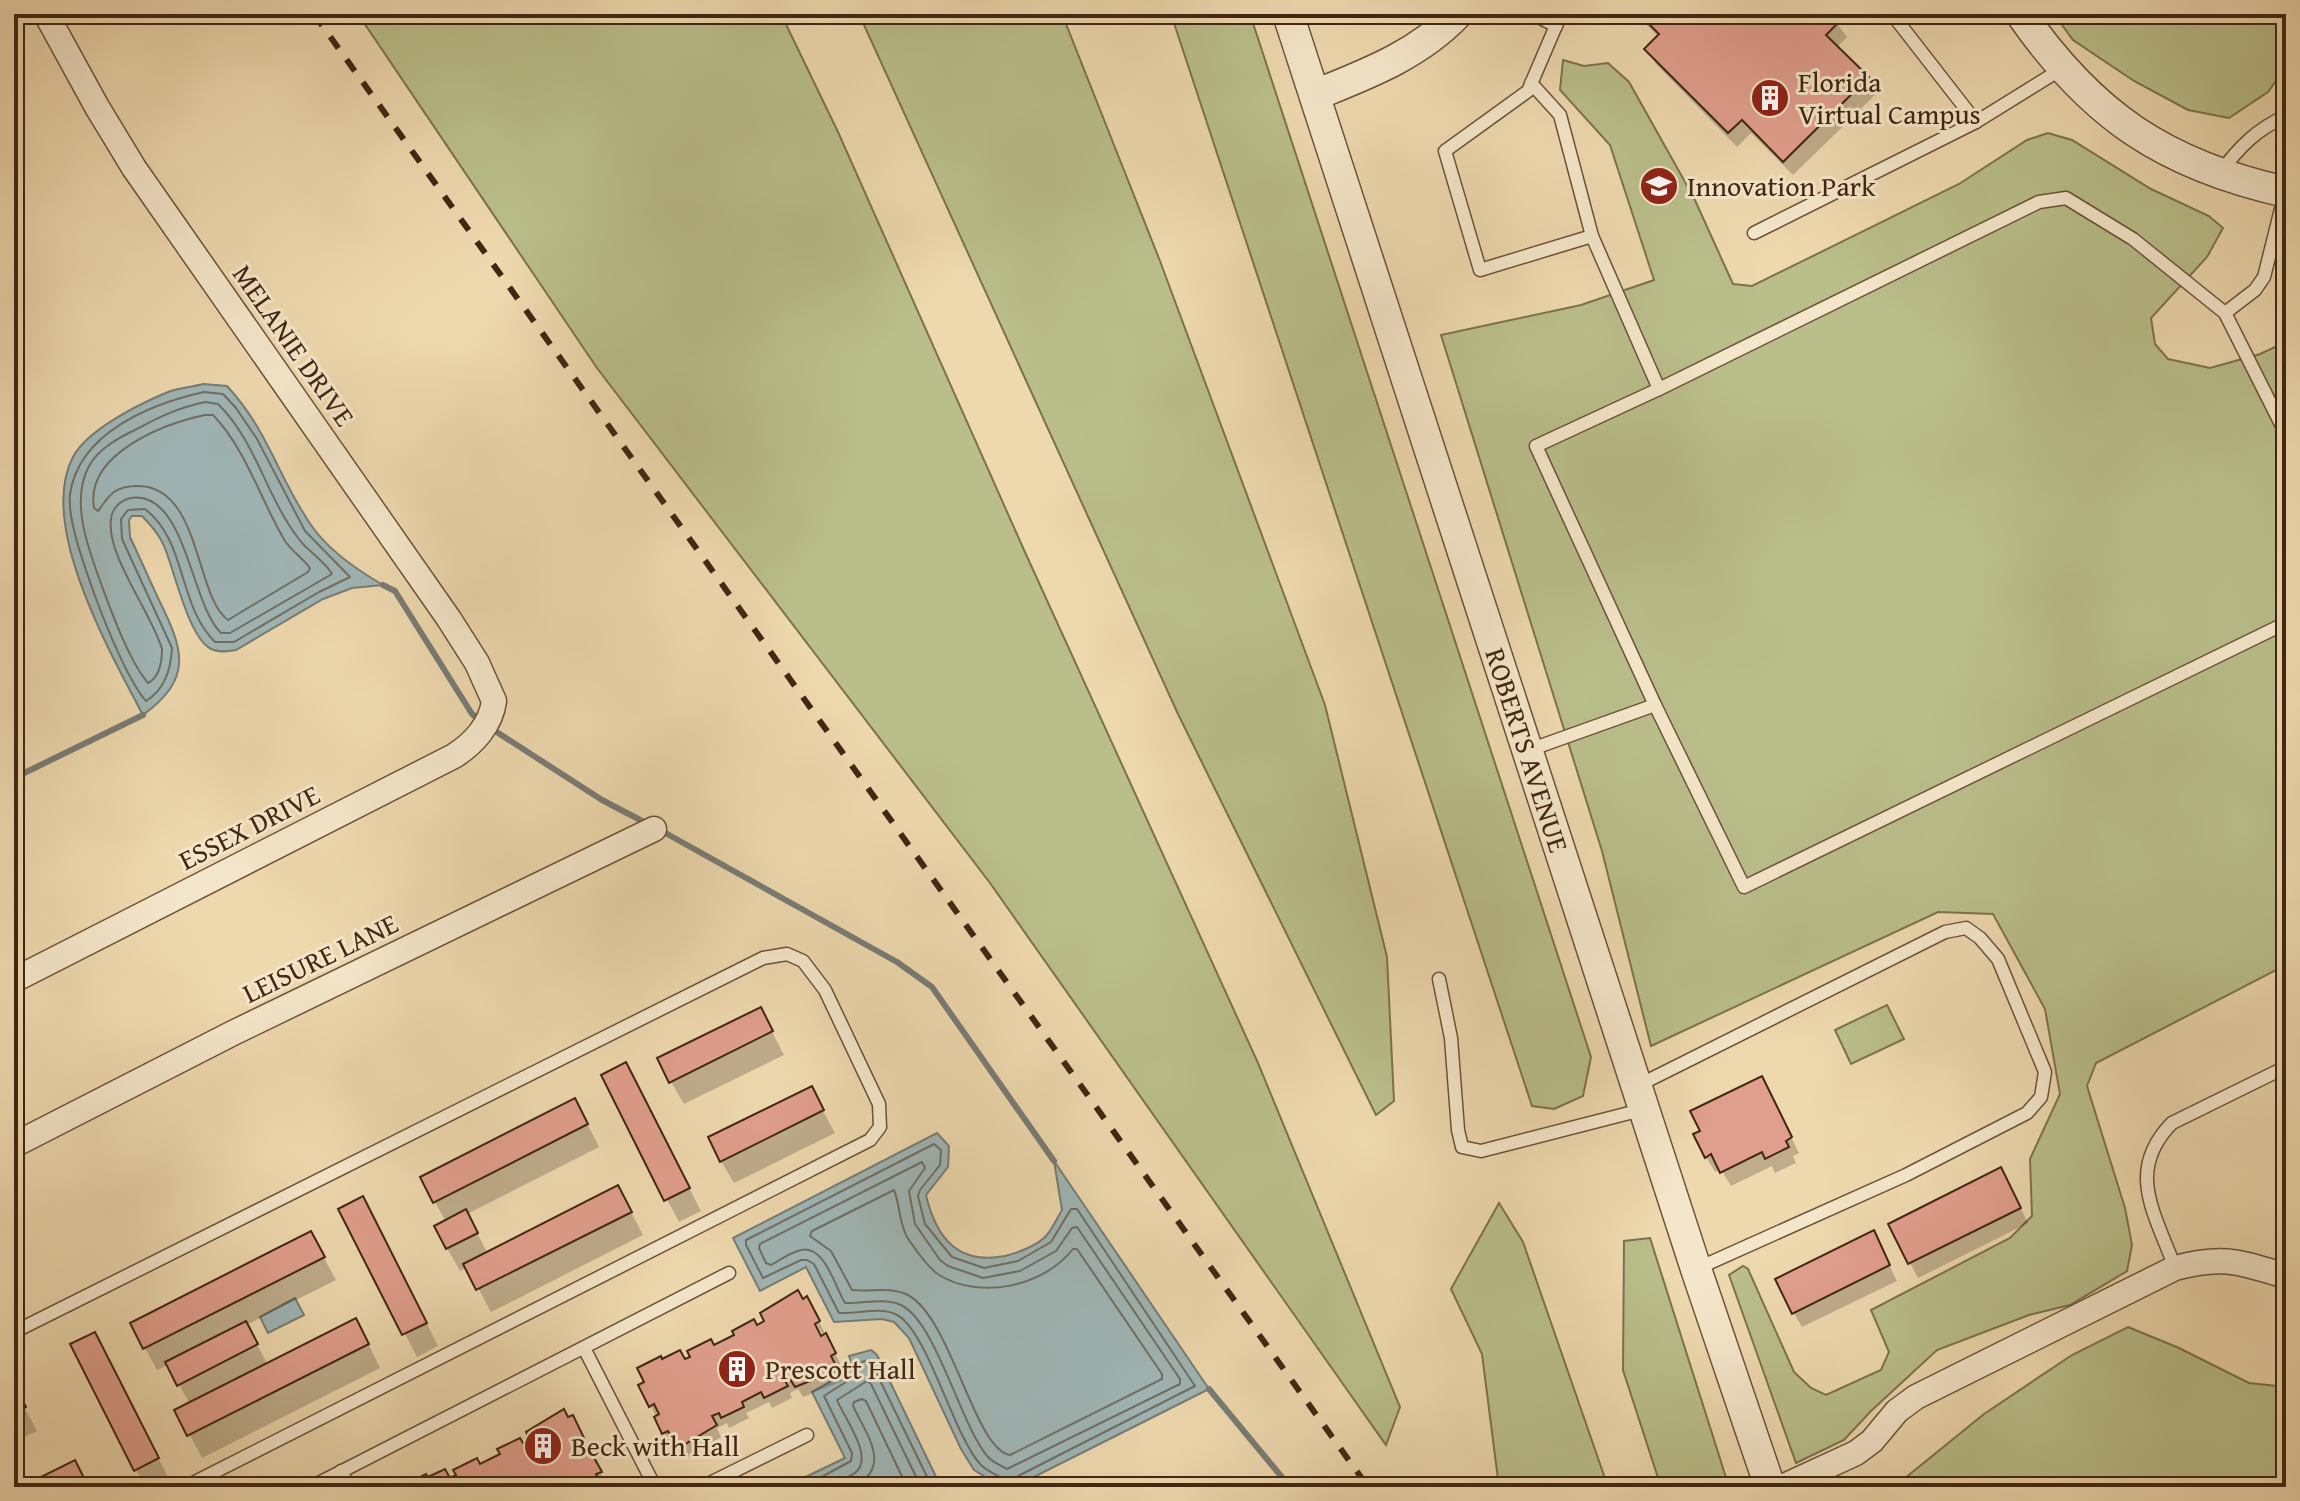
<svg xmlns="http://www.w3.org/2000/svg" width="2300" height="1501" viewBox="0 0 2300 1501" font-family="'Gentium Book Plus',serif">
<rect width="100%" height="100%" fill="#eed8ae"/>
<filter id="stains"><feTurbulence type="fractalNoise" baseFrequency=".0025" numOctaves="4"/><feColorMatrix values="0 0 0 0 .2 0 0 0 0 .09 0 0 0 0 .02 0 0 0 .5 -.17"/></filter>
<radialGradient id="worn" r=".72"><stop offset=".6" stop-color="#630" stop-opacity="0"/><stop offset="1" stop-color="#630" stop-opacity=".3"/></radialGradient>
<g fill="#b9be8a" stroke="#7d724e" stroke-width="2">
<path d="M358,14H781L838,132L1024,550L1258,1063L1400,1407L1386,1445L990,883L597,368Z"/>
<path d="M859,14H1062L1160,261L1325,705L1387,957L1394,1101L1376,1115L1178,714Z"/>
<path d="M1171,14H1250L1591,1057L1583,1096L1554,1109L1532,1106Z"/>
<path d="M2054,14H2286V67L2268,92L2229,118L2188,110L2134,81L2073,40Z"/>
<path d="M1563,60L1584,66L1608,63L1629,82L1694,198L1733,284L1752,286L1959,184L2027,140L2048,133L2072,140L2151,189L2209,216L2223,228L2207,257L2151,318L2155,344L2168,359L2210,368L2260,354L2286,342V965L2096,1063L2087,1086L2125,1208L2132,1245L2127,1271L2070,1305L2029,1315L1937,1350L1871,1411L1844,1440L1796,1463L1729,1275L1743,1266L1748,1269L1794,1372L1811,1388L1826,1395L1881,1370L1889,1352L1871,1310L2010,1238L2032,1216L2030,1159L2060,1094L2045,1009L1993,914L1938,912L1651,1046L1602,851L1441,335L1581,305L1654,280L1610,145L1560,90Z"/>
<path d="M1887,1005L1904,1039L1851,1064L1835,1030Z"/>
<path d="M1499,1203L1523,1242L1608,1487H1499L1482,1354L1451,1289Z"/>
<path d="M1650,1238L1729,1487H1661L1623,1370L1624,1241Z"/>
<path d="M2128,1327L2179,1348L2249,1383L2286,1387V1487H1894L1984,1414L2072,1355Z"/>
</g>
<g fill="#9fb6b6" stroke="#797c74" stroke-width="2">
<path d="M203,384L227,386C268,430 279,479 311,525C328,550 357,570 383,585L352,588L323,599L236,650C228,651 219,653 211,649C188,637 175,571 164,546C159,534 151,525 142,516H132L129,520L130,537C140,558 149,579 159,600C183,649 194,678 143,715C111,654 37,525 73,457C87,430 139,404 168,392C179,388 192,387 203,384Z"/>
<path d="M937,1133L949,1146L948,1167L926,1195C936,1238 958,1265 1005,1256C1017,1253 1036,1246 1045,1237C1052,1230 1057,1218 1062,1210L1054,1161L1209,1389L1020,1484H997L974,1470L961,1449L909,1338L894,1322L882,1319L834,1322L806,1267L760,1291L733,1238Z"/>
<path d="M295,1298L304,1315L268,1333L260,1317Z"/>
<path d="M871,1350L877,1355L941,1487H785L845,1458L812,1392L853,1369L849,1356Z"/>
</g>
<g fill="#0003" fill-rule="evenodd">
<path d="M1635,14H1830L1847,37L1836,48L1867,79L1876,94L1793,175L1751,133L1737,147L1656,64L1647,49L1659,37Z"/>
<path d="M14,403L23,421L14,425Z"/>
<path d="M761,1010L784,1055L684,1104L671,1082Z"/>
<path d="M603,1076L638,1087L701,1211L679,1222Z"/>
<path d="M811,1089L835,1133L734,1183L721,1161Z"/>
<path d="M1770,1094L1799,1153L1793,1156L1796,1163L1775,1173L1772,1166L1731,1186L1721,1169L1715,1172L1706,1157Z"/>
<path d="M587,1123L599,1147L467,1214L488,1254L630,1210L643,1235L491,1312L467,1267L460,1271L447,1248L436,1226L446,1222L435,1202Z"/>
<path d="M2009,1185L2028,1223L1918,1278L1910,1263Z"/>
<path d="M341,1210L375,1221L438,1346L417,1357Z"/>
<path d="M1881,1248L1897,1281L1802,1327L1794,1313Z"/>
<path d="M323,1256L336,1280L246,1325L268,1365L368,1343L380,1368L202,1458L177,1411L190,1404L168,1365L157,1370L145,1348Z"/>
<path d="M802,1301L813,1310L841,1365L835,1368L842,1381L803,1397L798,1389L790,1393L792,1398L772,1408L769,1402L746,1413L749,1418L729,1428L727,1423L717,1428L721,1437L685,1459L676,1441L670,1444L641,1386L661,1361L684,1362L756,1327ZM811,1314L825,1338H820L808,1316Z"/>
<path d="M107,1357L170,1481L159,1487H146L136,1470Z"/>
<path d="M14,1388L37,1431L14,1442Z"/>
<path d="M568,1420L578,1428L606,1484L601,1487H405L425,1477L450,1480L522,1446Z"/>
</g>
<g fill="none" stroke-linecap="round" stroke-linejoin="round">
<g stroke="#706e64" stroke-width="2">
<path d="M204,392L223,394L236,408L257,439L305,531L350,577L319,592L234,642H215C178,606 187,541 145,509L128,510L121,519L122,539L172,648C171,669 164,690 146,701C128,681 105,623 95,596C86,570 67,521 70,494C79,433 150,404 204,392Z"/>
<path d="M205,402L218,404C256,441 266,496 298,538C307,551 324,560 332,574L230,633H221C190,603 186,490 131,498C121,500 112,508 111,519C106,555 151,612 162,649C162,662 160,677 148,683C130,662 113,616 103,589C90,553 69,503 89,466C99,448 120,437 137,429C161,416 178,408 205,402Z"/>
<path d="M205,415H213C246,449 261,501 285,541C292,551 303,559 310,568L308,572L228,620C195,597 201,486 138,486C129,486 121,487 114,492C107,497 103,505 98,511L94,508C85,454 163,424 205,415Z"/>
<path d="M922,1162L925,1168L909,1191L915,1224L940,1260L948,1266L983,1278L1020,1271L1056,1251L1072,1228L1077,1227L1180,1379V1384L1007,1469C1000,1465 992,1462 987,1456C960,1423 936,1322 901,1305C884,1297 863,1304 845,1303C835,1287 825,1245 801,1250C791,1252 780,1260 771,1265L766,1263L759,1248L760,1244Z"/>
<path d="M894,1190C900,1204 899,1223 907,1237C915,1249 927,1267 939,1275C980,1300 1043,1287 1073,1249H1077L1162,1374V1379L1010,1455C974,1449 952,1319 908,1295C890,1286 871,1292 852,1290L831,1251L810,1236L812,1231Z"/>
<path d="M803,1487L851,1461L852,1453L824,1396L857,1375L862,1362L868,1360L871,1362L932,1487"/>
<path d="M826,1487C835,1482 848,1479 856,1472C874,1456 844,1418 837,1400L867,1381L871,1384L921,1487"/>
<path d="M854,1487C893,1466 866,1434 853,1406L854,1402L862,1399L866,1401L907,1487"/>
<path d="M1004,1487L1002,1478C995,1474 987,1471 981,1465C953,1436 927,1327 895,1314C879,1307 857,1314 839,1313L814,1264L807,1260H801L763,1278L746,1245V1240L934,1144L941,1150L940,1165L920,1190L918,1196L925,1224L952,1257L984,1268L1018,1261L1051,1242L1071,1209H1077L1195,1386L1018,1476L1013,1487"/>
</g>
<g stroke="#797c74" stroke-width="6">
<path d="M383,585L395,591L472,714L480,720"/>
<path d="M489,727L602,800L646,823"/>
<path d="M14,778L143,715"/>
<path d="M660,830L897,962L932,987L1054,1161"/>
<path d="M1209,1389L1290,1487"/>
</g>
</g>
<g fill="#e09e8c" stroke="#412612" stroke-width="2">
<path d="M1639,14H1833L1840,21L1826,35L1869,77L1783,162L1742,120L1728,133L1644,49L1659,34Z"/>
<path d="M761,1007L773,1031L669,1083L657,1058Z"/>
<path d="M626,1062L690,1188L664,1201L601,1075Z"/>
<path d="M1762,1076L1792,1137L1786,1141L1789,1147L1765,1159L1762,1152L1720,1173L1711,1154L1705,1158L1693,1134L1700,1131L1690,1111Z"/>
<path d="M812,1086L824,1110L720,1162L708,1137Z"/>
<path d="M575,1098L588,1124L433,1203L420,1177Z"/>
<path d="M2001,1167L2021,1208L1908,1264L1888,1224Z"/>
<path d="M618,1185L632,1212L476,1290L463,1264Z"/>
<path d="M363,1196L427,1323L402,1335L338,1209Z"/>
<path d="M466,1209L478,1233L446,1249L434,1226Z"/>
<path d="M1874,1230L1890,1265L1792,1314L1775,1279Z"/>
<path d="M311,1231L325,1257L143,1349L130,1323Z"/>
<path d="M798,1290L803,1299L807,1296L820,1321L815,1324L821,1336L826,1333L836,1353L831,1356L838,1370L795,1387L790,1379L785,1381L788,1386L764,1398L761,1392L742,1402L744,1407L721,1418L719,1413L712,1416L717,1425L677,1449L668,1431L662,1434L654,1417L659,1414L654,1404L649,1407L638,1385L644,1382L637,1368L661,1356L662,1359L680,1350L685,1359L690,1357L687,1351L711,1339L714,1345L734,1335L732,1331L754,1319L757,1325L764,1321L760,1313Z"/>
<path d="M356,1318L369,1344L187,1436L174,1410Z"/>
<path d="M246,1321L258,1344L177,1386L165,1362Z"/>
<path d="M95,1332L159,1458L134,1471L70,1344Z"/>
<path d="M14,1384L26,1407L14,1413Z"/>
<path d="M564,1409L568,1417L573,1415L585,1440L580,1442L586,1455L591,1452L602,1472L596,1474L603,1487L403,1486L426,1474L428,1477L445,1469L450,1478L456,1475L453,1470L477,1458L480,1464L500,1454L497,1449L520,1438L523,1443L530,1440L526,1432Z"/>
<path d="M75,1460L88,1486L86,1487H21Z"/>
</g>
<g fill="none" stroke-linecap="round" stroke-linejoin="round">
<g stroke="#6c5239" stroke-width="15">
<g id="service">
<path d="M1533,14L1556,26"/>
<path d="M1892,14L1976,122"/>
<path d="M1531,83L1560,115L1592,236L1480,270L1445,151L1528,91L1561,14"/>
<path d="M2220,173C2239,147 2257,129 2286,116"/>
<path d="M1754,233L1976,122L2063,68"/>
<path d="M1592,236L1659,389"/>
<path d="M2225,313L2255,290L2264,277L2285,193"/>
<path d="M2286,434L2225,313L2133,239L2066,198L2039,202L1659,389L1536,446L1655,705L1744,887L2286,623"/>
<path d="M1529,750L1655,705"/>
<path d="M1439,979L1451,1038L1458,1130L1462,1147L1481,1151L1645,1109"/>
<path d="M1637,1086L1945,932L1966,928L1980,938L1998,959L2045,1072L2041,1097L2027,1113L1906,1175L1696,1269"/>
<path d="M2175,1268C2155,1213 2125,1171 2172,1123L2286,1067"/>
<path d="M14,1332L763,958L787,954L803,961L825,990L879,1104L880,1127L870,1140L185,1487"/>
<path d="M584,1348L655,1487"/>
<path d="M341,1471L349,1487"/>
<path d="M311,1487L729,1273"/>
<path d="M702,1487L807,1435"/>
</g>
</g>
<g stroke="#6c5239" stroke-width="27">
<g id="minor">
<path d="M14,980L454,756C473,744 491,725 494,701L477,663L449,619L134,168L97,107L46,14"/>
<path d="M14,1145L233,1033L654,829"/>
<path d="M1782,1487L1856,1453L1872,1441L1897,1411L1916,1397L2175,1268C2224,1255 2239,1262 2286,1276"/>
</g>
</g>
<g stroke="#6c5239" stroke-width="33">
<g id="tertiary">
<path id="s1" d="M1288,14L1696,1269L1770,1487"/>
<path d="M2021,14C2092,116 2165,165 2286,192"/>
<path d="M1315,95C1367,74 1418,55 1457,14"/>
</g>
</g>
<use href="#service" stroke="#f4e6ca" stroke-width="12"/>
<use href="#minor" stroke="#f4e6ca" stroke-width="24"/>
<use href="#tertiary" stroke="#f4e6ca" stroke-width="30"/>
<path stroke="#412612" stroke-width="6" stroke-dasharray="14 14" stroke-linecap="butt" d="M314,14L1368,1487"/>
</g>
<defs>
<g id="building-disc" transform="scale(2)"><circle r="9.5" fill="#8f2418" stroke="#f4e6ca"/><path d="M-4-6H4V6H1V3H-1V6H-4ZM-2.5-4.3h1.7v1.8h-1.7ZM.8-4.3h1.7v1.8H.8ZM-2.5-1h1.7V.8h-1.7ZM.8-1h1.7V.8H.8Z" fill="#fff"/></g>
<g id="university-disc" transform="scale(2)"><circle r="9.5" fill="#8f2418" stroke="#f4e6ca"/><path d="M0-5L7-2L0 1L-7-2ZM-4 1L0 2.5L4 1V4Q0 6-4 4Z" fill="#fff"/></g>
</defs>
<g fill-rule="evenodd">
<use href="#building-disc" x="1770" y="98"/>
<use href="#university-disc" x="1659" y="186"/>
<use href="#building-disc" x="737" y="1369"/>
<use href="#building-disc" x="543" y="1446"/>
</g>
<g text-anchor="middle" stroke-width="6" stroke-linejoin="round" paint-order="stroke">
<g font-size="28" fill="#412612" stroke="#f4e6ca" text-anchor="start">
<text x="1798" y="92">Florida<tspan x="1798" dy="32">Virtual Campus</tspan></text>
<text x="1687" y="196">Innovation Park</text>
<text x="765" y="1379">Prescott Hall</text>
<text x="571" y="1456">Beck with Hall</text>
</g>
<g font-size="28" fill="#412612" stroke="#f4e6ca">
<text transform="translate(294 345) rotate(55)" y="10">MELANIE DRIVE</text>
<text dy="10" stroke="none"><textPath href="#s1" startOffset="774">ROBERTS AVENUE</textPath></text>
<text transform="translate(249 827) rotate(-27)" y="10">ESSEX DRIVE</text>
<text transform="translate(320 958) rotate(-26)" y="10">LEISURE LANE</text>
</g>
</g>
<rect width="2300" height="1501" fill="none" stroke="#eed8ae" stroke-width="48"/>
<rect x="16" y="16" width="2268" height="1469" fill="none" stroke="#412612" stroke-width="4"/>
<rect x="24" y="24" width="2252" height="1453" fill="none" stroke="#412612" stroke-width="2"/>
<rect width="100%" height="100%" filter="url(#stains)"/>
<rect width="100%" height="100%" fill="url(#worn)"/>
</svg>
